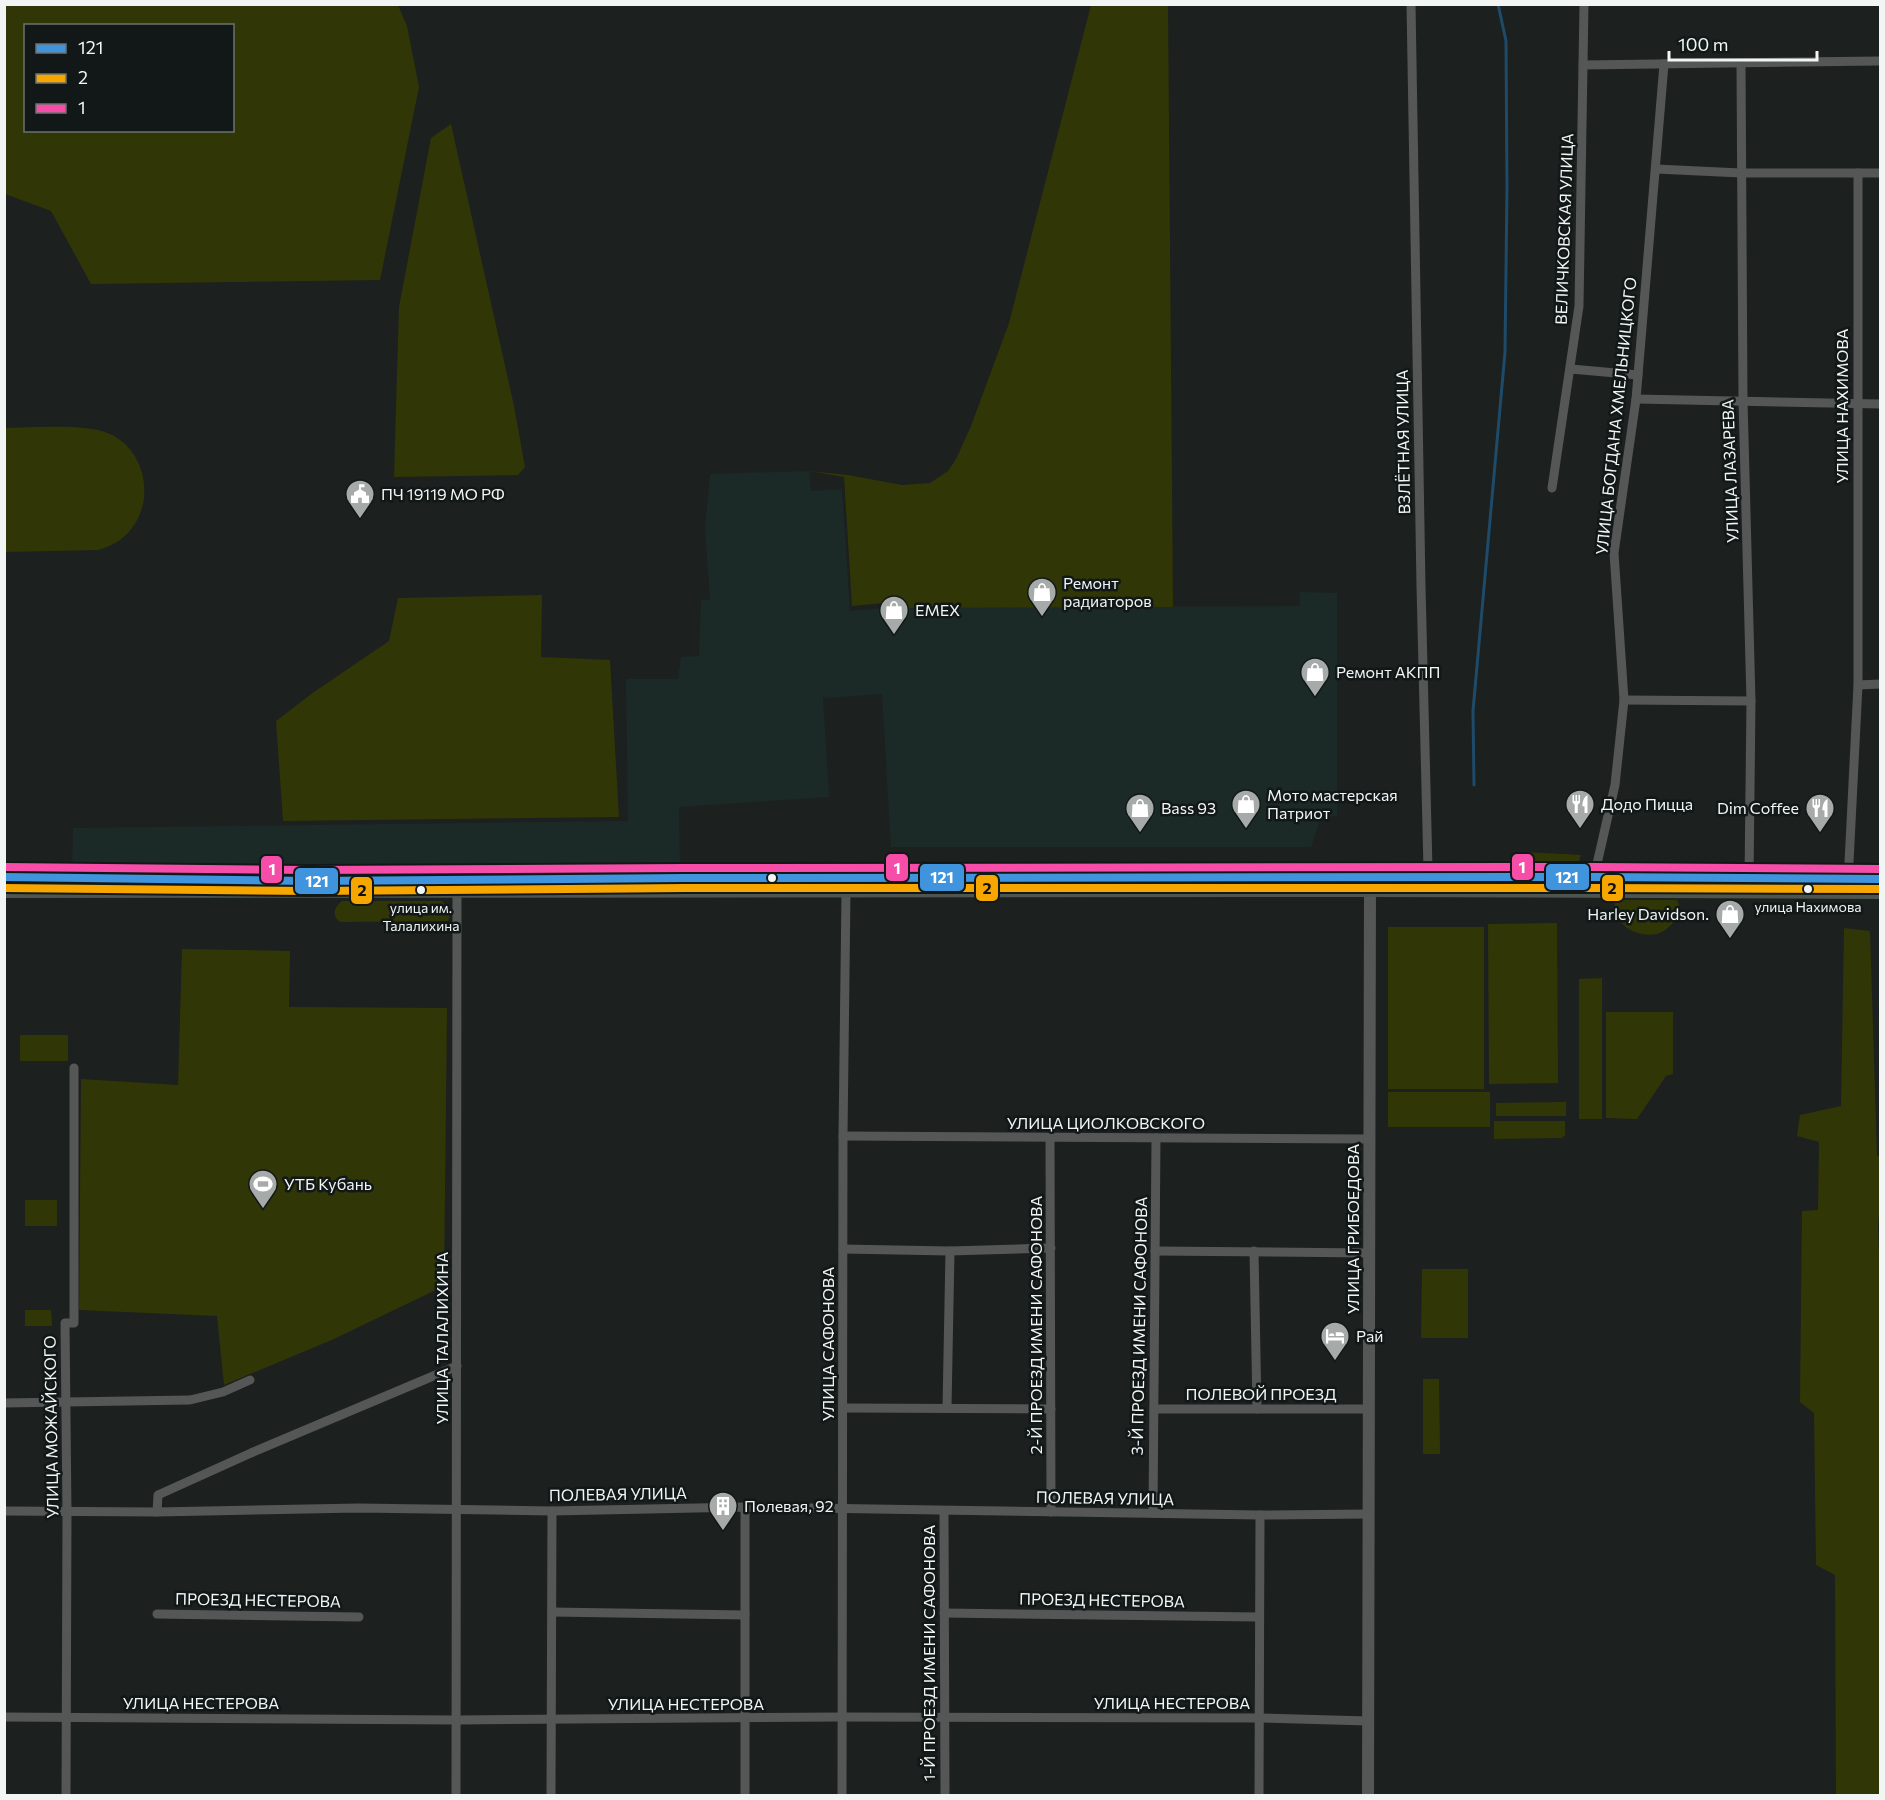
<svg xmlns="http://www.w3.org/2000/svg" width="1885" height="1800" viewBox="0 0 1885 1800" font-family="Commissioner,sans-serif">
<rect width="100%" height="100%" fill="#1c201f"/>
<path fill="#1c2a27" d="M809,471L811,491L842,489L850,611L884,608L1300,606V592L1337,593V816L1321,817L1311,847H891L882,694L823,698L829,797L679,807L680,866L390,867L220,871L72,870L73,828L628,821L626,679H678L681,657L699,656L701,600H710L705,529L710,474Z"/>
<g fill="#313607" fill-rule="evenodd">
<path d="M4,5H398L407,26L419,87L380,280L91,284L51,211L5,194ZM26,26H232V130H26Z"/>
<path d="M1091,5H1168L1173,607L884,608L883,603L852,606L844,477L809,471L848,475L902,485L930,483L948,471L956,459L971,426L1009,323Z"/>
<path d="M451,124L514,406L525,467L518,475L394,477L399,307L431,138Z"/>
<path d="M5,428C33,428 85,423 110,434C145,450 155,498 132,528C123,540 112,546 98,550L5,552Z"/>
<path d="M542,595L541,657L610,660L619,817L283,821L276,721L314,692L389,641L398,598Z"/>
<path d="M1524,852L1581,855L1578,864L1523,863Z"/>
<path d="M1615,900H1677L1682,912C1675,920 1668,931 1657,934C1635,938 1612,924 1615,900Z"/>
<path d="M342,901H442C448,909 452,912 448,921L341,922C331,917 334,907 342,901Z"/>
<path d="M1557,923L1558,1083L1489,1084L1488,924Z"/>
<rect x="1388" y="927" width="96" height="162"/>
<path d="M1844,928L1870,931L1877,1156H1880V1204L1878,1226L1880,1283V1796L1836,1795L1835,1575L1816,1565L1814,1413L1800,1402L1802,1211L1818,1210L1819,1142L1797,1136L1800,1115L1841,1106Z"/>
<path d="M182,949L290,951L289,1007L447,1008L444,1286L334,1339L224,1385L217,1316L79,1310L81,1079L178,1085Z"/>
<path d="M1602,978V1119H1579V979Z"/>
<path d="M1606,1012H1673V1074L1666,1076L1637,1119L1606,1118Z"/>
<rect x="20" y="1035" width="48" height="26"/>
<rect x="1388" y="1092" width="102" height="35"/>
<path d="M1566,1102V1116H1496V1103Z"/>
<path d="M1494,1121H1565V1135L1562,1138L1494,1139Z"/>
<rect x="25" y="1200" width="32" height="26"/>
<path d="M1422,1269H1468V1338H1421Z"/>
<path d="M25,1310H51L52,1326H25Z"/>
<path d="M1423,1379H1439L1440,1454H1423Z"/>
</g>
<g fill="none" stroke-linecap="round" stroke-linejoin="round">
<path stroke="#1e4b6a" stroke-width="3" d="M1474,785L1473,711L1505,352L1507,188L1506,41L1498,4"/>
<g stroke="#545756" stroke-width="9">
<path d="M1411,4L1421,586L1428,869L1426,878"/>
<path d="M1741,63L1743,400L1751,701L1749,879"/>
<path d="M1583,65L1880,61"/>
<path d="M1656,169L1741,173H1880"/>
<path d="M1571,369L1638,375"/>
<path d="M1636,399L1880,404"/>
<path d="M1552,488L1579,306L1584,4"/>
<path d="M1858,685L1880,684"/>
<path d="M1624,700L1751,701"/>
<path d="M1594,877L1615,785L1624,700L1614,553L1636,399L1664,64"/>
<path d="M1848,882L1858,685V173"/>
<path d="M843,1136L1369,1139"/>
<path d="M1050,1138L1051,1512"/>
<path d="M843,1249L950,1251L1051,1248"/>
<path d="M1155,1251L1369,1253"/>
<path d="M1254,1251L1257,1409"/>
<path d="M4,1403L190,1400L223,1392L250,1380"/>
<path d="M843,1408L1051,1409"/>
<path d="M947,1408L950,1251"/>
<path d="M1154,1409H1369"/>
<path d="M4,1511L157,1512L359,1508L552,1511L745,1507L1260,1515L1369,1514"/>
<path d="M944,1511L945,1796"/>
<path d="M157,1512L158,1495L251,1453L457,1366"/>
<path d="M1153,1513L1156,1138"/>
<path d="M552,1612L745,1615"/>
<path d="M944,1613L1259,1617"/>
<path d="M157,1614L359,1617"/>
<path d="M4,1717L457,1720L842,1717L1259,1718L1368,1721"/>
<path d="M66,1796L67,1513L65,1323H74V1068"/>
<path d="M456,1796L457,886"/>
<path d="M551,1796L552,1511"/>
<path d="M745,1796V1507"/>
<path d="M842,1796L843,1136L846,892"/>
<path d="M1259,1796L1260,1515"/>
</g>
<path stroke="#545756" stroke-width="12" d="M1368,1796L1370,882"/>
<g stroke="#4c564f" stroke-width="14">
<path d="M4,877L309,881L685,878L1594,877L1880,879"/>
<path d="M4,891L1370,890L1880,892"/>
</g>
<g stroke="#111817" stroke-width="12">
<path id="bus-1" d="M4,877L309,881L685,878L1594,877L1880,879"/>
</g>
<g stroke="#111817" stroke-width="12">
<path id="bus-2" d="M4,888L309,891L685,888H1594L1880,889"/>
</g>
<g stroke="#111817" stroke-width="12">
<path id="bus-3" d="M4,867L309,870L685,868L1594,867L1880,869"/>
</g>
<use href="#bus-1" stroke="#4094de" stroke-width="8"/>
<use href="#bus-2" stroke="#f7a600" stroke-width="8"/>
<use href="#bus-3" stroke="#f54da8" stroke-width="8"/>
</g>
<defs>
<g id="civic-pin" transform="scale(1.5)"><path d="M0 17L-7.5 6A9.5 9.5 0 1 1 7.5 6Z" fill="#a6abaa" stroke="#111817"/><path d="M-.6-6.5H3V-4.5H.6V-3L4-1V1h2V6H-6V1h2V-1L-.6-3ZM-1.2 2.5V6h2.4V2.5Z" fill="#fff"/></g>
<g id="shop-pin" transform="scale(1.5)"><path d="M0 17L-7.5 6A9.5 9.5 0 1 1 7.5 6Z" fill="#a6abaa" stroke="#111817"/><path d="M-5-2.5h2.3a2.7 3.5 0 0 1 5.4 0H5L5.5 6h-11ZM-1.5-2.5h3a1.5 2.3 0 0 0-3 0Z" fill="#fff"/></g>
<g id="restaurant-pin" transform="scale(1.5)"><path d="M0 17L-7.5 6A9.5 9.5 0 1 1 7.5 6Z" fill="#a6abaa" stroke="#111817"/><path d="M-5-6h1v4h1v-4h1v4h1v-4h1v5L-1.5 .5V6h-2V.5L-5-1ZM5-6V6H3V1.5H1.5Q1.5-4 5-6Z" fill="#fff"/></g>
<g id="stadium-pin" transform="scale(1.5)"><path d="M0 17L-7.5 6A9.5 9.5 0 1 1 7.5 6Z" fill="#a6abaa" stroke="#111817"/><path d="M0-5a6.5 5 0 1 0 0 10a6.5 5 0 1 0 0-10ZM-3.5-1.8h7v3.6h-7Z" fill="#fff"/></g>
<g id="hotel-pin" transform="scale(1.5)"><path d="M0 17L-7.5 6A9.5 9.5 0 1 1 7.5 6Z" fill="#a6abaa" stroke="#111817"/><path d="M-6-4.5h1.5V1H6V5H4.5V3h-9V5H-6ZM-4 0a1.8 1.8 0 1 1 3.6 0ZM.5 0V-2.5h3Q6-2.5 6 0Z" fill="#fff"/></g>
<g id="building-pin" transform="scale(1.5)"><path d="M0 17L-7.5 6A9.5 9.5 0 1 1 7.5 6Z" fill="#a6abaa" stroke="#111817"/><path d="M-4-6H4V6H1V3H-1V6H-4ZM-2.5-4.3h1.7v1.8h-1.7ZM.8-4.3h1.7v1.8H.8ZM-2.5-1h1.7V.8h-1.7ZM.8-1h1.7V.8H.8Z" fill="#fff"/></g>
</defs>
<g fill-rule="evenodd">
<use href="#civic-pin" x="360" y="494"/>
<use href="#shop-pin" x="1042" y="592"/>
<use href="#shop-pin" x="894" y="610"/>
<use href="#shop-pin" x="1315" y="672"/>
<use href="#shop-pin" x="1246" y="804"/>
<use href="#restaurant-pin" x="1580" y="804"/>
<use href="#shop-pin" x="1140" y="808"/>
<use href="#restaurant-pin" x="1820" y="808"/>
<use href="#shop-pin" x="1730" y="914"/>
<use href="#stadium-pin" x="263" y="1184"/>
<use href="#hotel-pin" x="1335" y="1336"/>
<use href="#building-pin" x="723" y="1506"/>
</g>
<g fill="#f1f6f5" stroke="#111817" stroke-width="2">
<circle cx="772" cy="878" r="5"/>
<circle cx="1808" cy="889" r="5"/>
<circle cx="421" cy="890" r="5"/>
</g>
<g text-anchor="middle" stroke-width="5" stroke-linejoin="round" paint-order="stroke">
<g font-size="14" fill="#f1f6f5" stroke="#111817">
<text x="1808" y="912">улица Нахимова</text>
<text x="421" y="913">улица им.<tspan x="421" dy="18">Талалихина</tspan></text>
</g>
<g font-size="16" fill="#f1f6f5" stroke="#111817">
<text transform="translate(1564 229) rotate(-88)" y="6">ВЕЛИЧКОВСКАЯ УЛИЦА</text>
<text transform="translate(1842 406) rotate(-90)" y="6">УЛИЦА НАХИМОВА</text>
<text transform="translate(1616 416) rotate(-84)" y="6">УЛИЦА БОГДАНА ХМЕЛЬНИЦКОГО</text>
<text transform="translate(1403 442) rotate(-91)" y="6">ВЗЛЁТНАЯ УЛИЦА</text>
<text transform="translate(1730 471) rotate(-92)" y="6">УЛИЦА ЛАЗАРЕВА</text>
<text x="1106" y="1129">УЛИЦА ЦИОЛКОВСКОГО</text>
<text transform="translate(1353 1229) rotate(-90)" y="6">УЛИЦА ГРИБОЕДОВА</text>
<text transform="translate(1036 1325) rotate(-90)" y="6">2-Й ПРОЕЗД ИМЕНИ САФОНОВА</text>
<text transform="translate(1139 1326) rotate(-89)" y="6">3-Й ПРОЕЗД ИМЕНИ САФОНОВА</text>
<text transform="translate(442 1338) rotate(-90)" y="6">УЛИЦА ТАЛАЛИХИНА</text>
<text transform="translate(828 1344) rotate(-90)" y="6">УЛИЦА САФОНОВА</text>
<text x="1261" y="1400">ПОЛЕВОЙ ПРОЕЗД</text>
<text transform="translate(51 1427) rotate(-91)" y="6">УЛИЦА МОЖАЙСКОГО</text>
<text transform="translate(618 1494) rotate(-1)" y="6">ПОЛЕВАЯ УЛИЦА</text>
<text transform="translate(1105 1498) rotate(1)" y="6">ПОЛЕВАЯ УЛИЦА</text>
<text transform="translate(258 1600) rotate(1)" y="6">ПРОЕЗД НЕСТЕРОВА</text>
<text transform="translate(1102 1600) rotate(1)" y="6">ПРОЕЗД НЕСТЕРОВА</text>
<text transform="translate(929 1653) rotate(-90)" y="6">1-Й ПРОЕЗД ИМЕНИ САФОНОВА</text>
<text x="201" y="1709">УЛИЦА НЕСТЕРОВА</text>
<text x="1172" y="1709">УЛИЦА НЕСТЕРОВА</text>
<text x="686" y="1710">УЛИЦА НЕСТЕРОВА</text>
</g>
<g font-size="16" fill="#f1f6f5" stroke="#111817" text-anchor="start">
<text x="381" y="500">ПЧ 19119 МО РФ</text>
<text x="1063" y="589">Ремонт<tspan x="1063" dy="18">радиаторов</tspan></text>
<text x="915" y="616">EMEX</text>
<text x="1336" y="678">Ремонт АКПП</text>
<text x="1267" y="801">Мото мастерская<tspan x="1267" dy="18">Патриот</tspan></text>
<text x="1601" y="810">Додо Пицца</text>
<text x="1161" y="814">Bass 93</text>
<text x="1799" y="814" text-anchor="end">Dim Coffee</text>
<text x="1709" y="920" text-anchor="end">Harley Davidson.</text>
<text x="284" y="1190">УТБ Кубань</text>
<text x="1356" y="1342">Рай</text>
<text x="744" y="1512">Полевая, 92</text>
</g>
</g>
<g stroke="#111817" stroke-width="2">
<rect x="1511" y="853" width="23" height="28" rx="6" fill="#f54da8"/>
<rect x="885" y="853" width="24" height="29" rx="6" fill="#f54da8"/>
<rect x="260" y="855" width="23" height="29" rx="6" fill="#f54da8"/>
<rect x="1545" y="863" width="45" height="28" rx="6" fill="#4094de"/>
<rect x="919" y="863" width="46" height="29" rx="6" fill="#4094de"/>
<rect x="294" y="867" width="45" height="28" rx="6" fill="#4094de"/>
<rect x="975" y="874" width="24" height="28" rx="6" fill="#f7a600"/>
<rect x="1601" y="874" width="23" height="28" rx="6" fill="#f7a600"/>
<rect x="350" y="876" width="23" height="29" rx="6" fill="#f7a600"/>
</g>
<g font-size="16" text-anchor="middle" font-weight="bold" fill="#fff">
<text x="1522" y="873">1</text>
<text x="897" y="874">1</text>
<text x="272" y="875">1</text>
<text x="1567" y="883">121</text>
<text x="942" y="883">121</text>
<text x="317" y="887">121</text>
</g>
<g font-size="16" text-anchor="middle" font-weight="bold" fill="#111">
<text x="987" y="894">2</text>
<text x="1612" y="894">2</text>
<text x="362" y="896">2</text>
</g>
<rect width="1885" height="1800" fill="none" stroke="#f1f6f5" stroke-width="12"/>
<rect x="24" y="24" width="210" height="108" fill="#111817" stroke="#6b7170" stroke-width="1.5"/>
<rect x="36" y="44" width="30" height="9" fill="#4094de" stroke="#6b7170" stroke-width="1.5"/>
<text x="78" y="54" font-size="18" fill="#f1f6f5">121</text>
<rect x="36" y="74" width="30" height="9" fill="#f7a600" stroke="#6b7170" stroke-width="1.5"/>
<text x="78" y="84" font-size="18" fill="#f1f6f5">2</text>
<rect x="36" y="104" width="30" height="9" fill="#f54da8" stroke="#6b7170" stroke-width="1.5"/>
<text x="78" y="114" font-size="18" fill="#f1f6f5">1</text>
<path d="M1669 51v9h148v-9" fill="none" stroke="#f1f6f5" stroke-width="3"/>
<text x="1678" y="51" font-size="18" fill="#f1f6f5" stroke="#111817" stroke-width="4.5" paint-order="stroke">100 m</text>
</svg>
